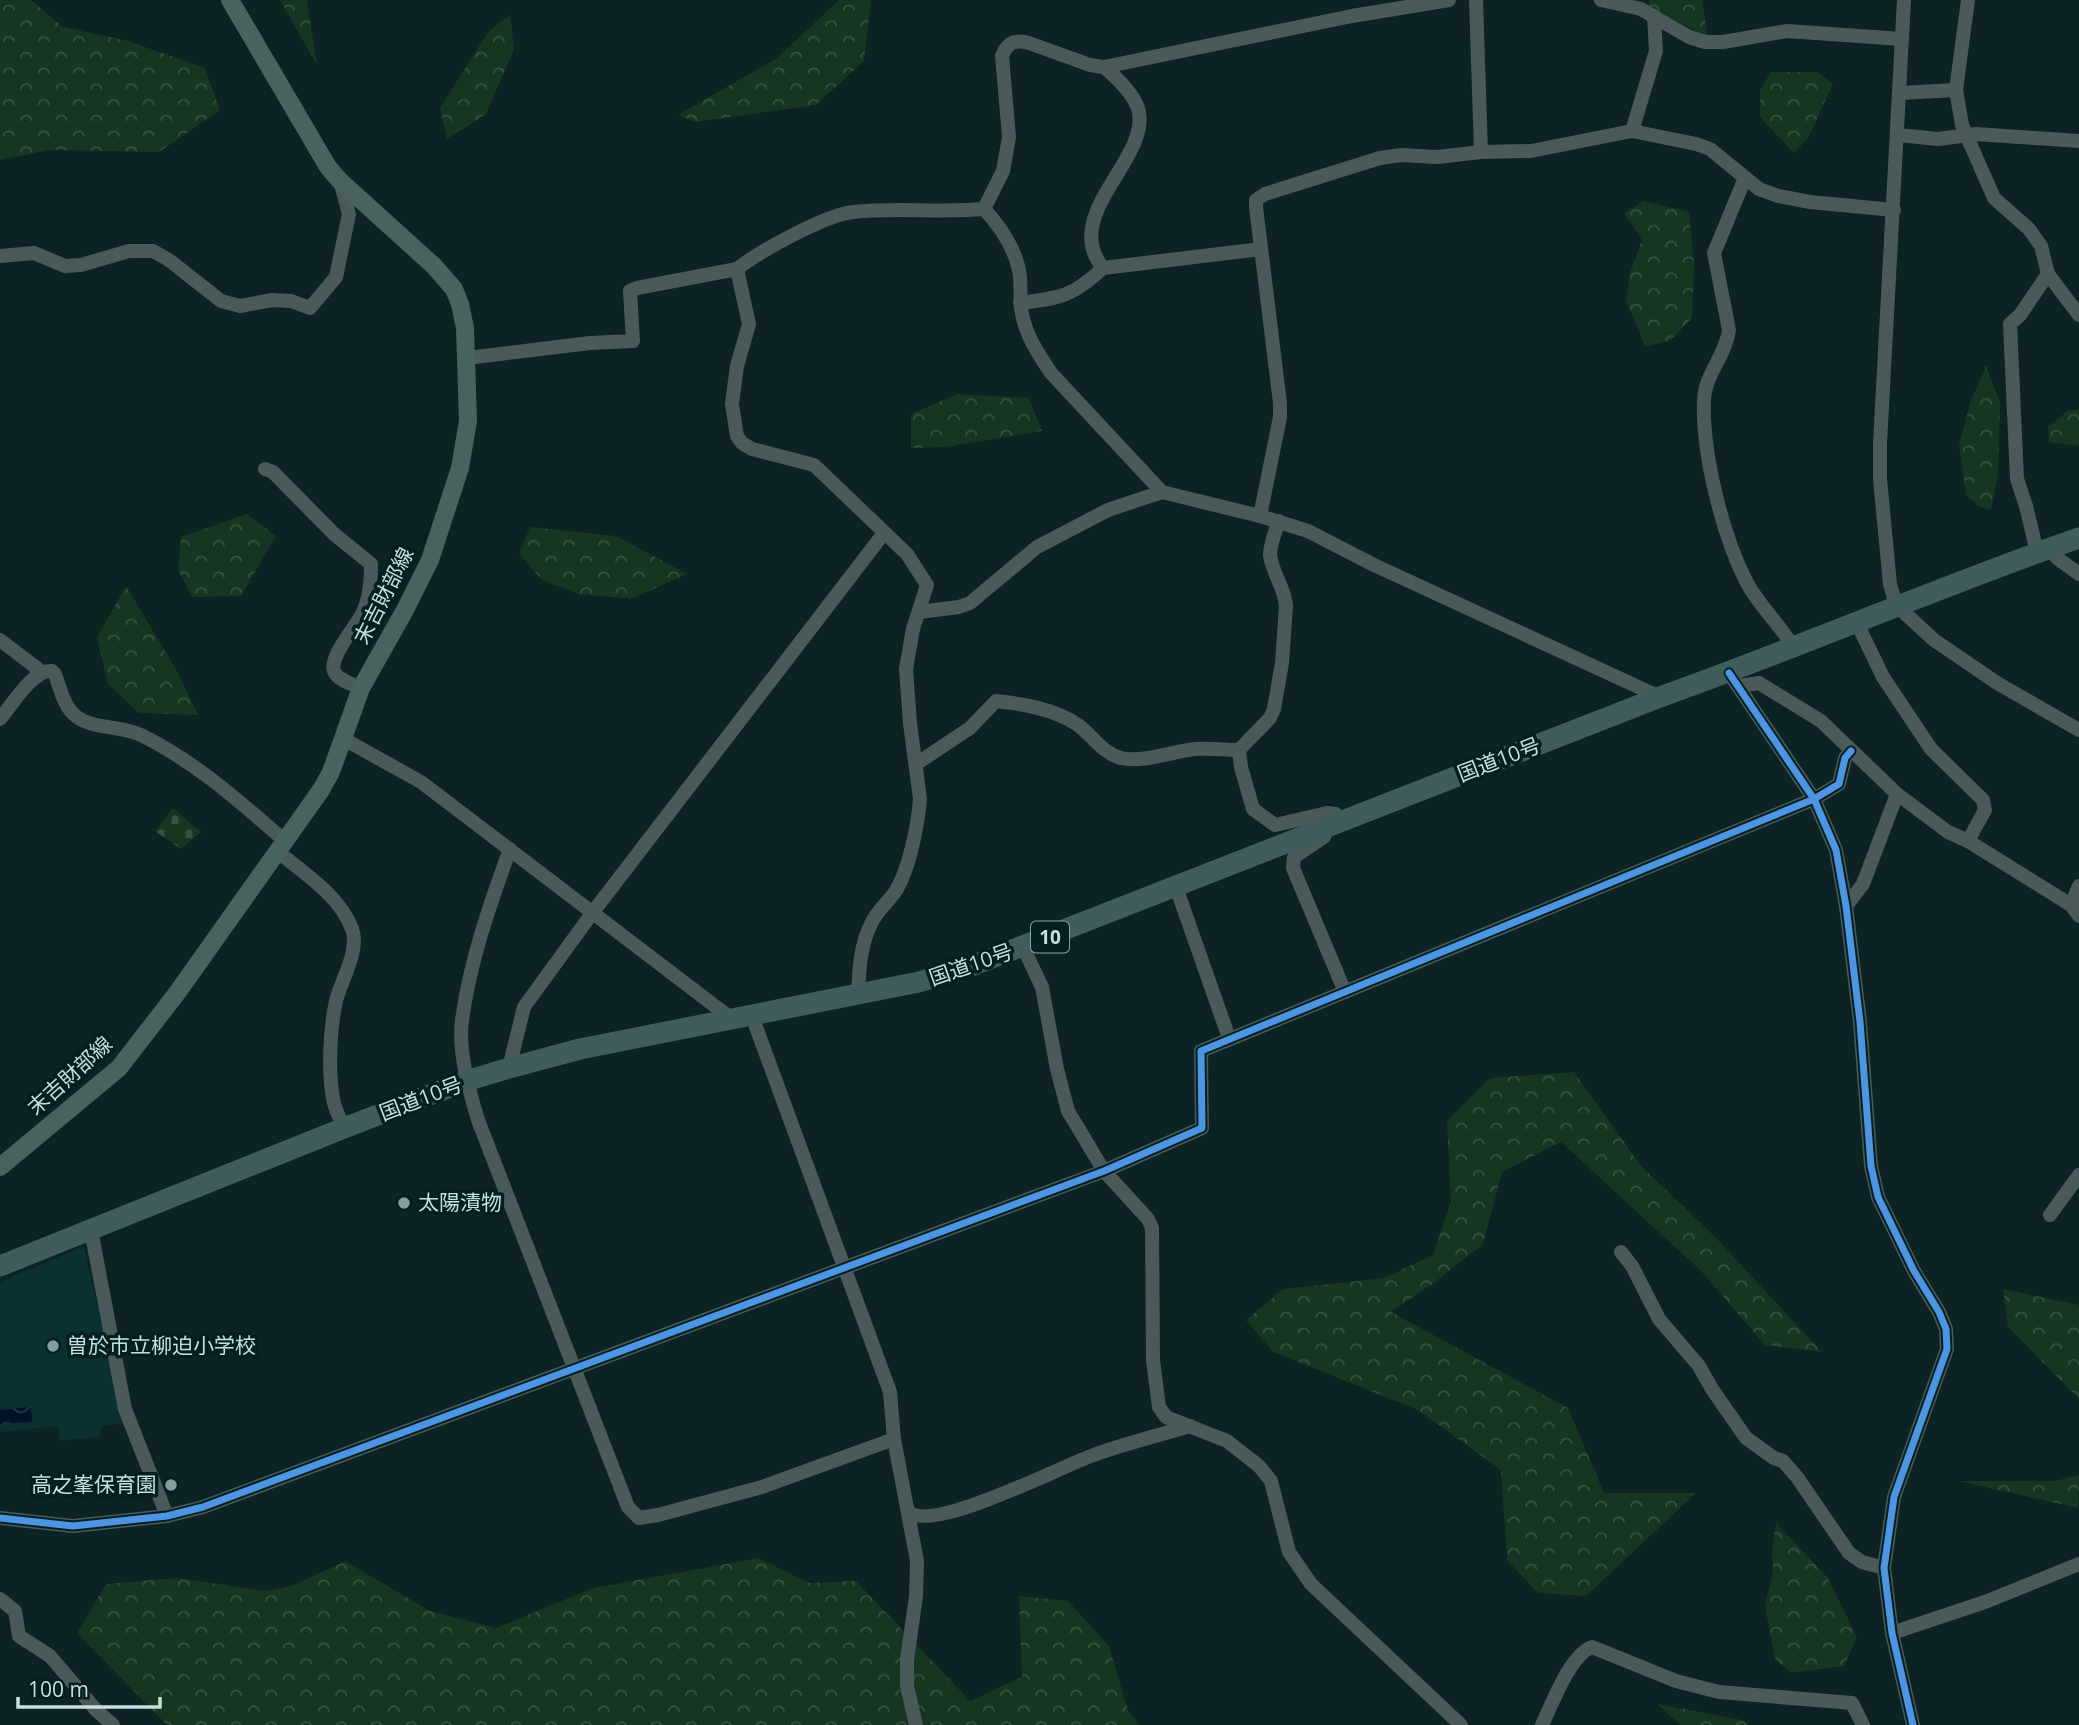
<svg xmlns="http://www.w3.org/2000/svg" width="2079" height="1725" viewBox="0 0 2079 1725" font-family="'Open Sans','Noto Sans JP',sans-serif">
<defs>
<pattern id="forest-crowns" width="20" height="18" patternUnits="userSpaceOnUse" patternTransform="scale(1.75)"><rect width="20" height="18" fill="#163621"/><path d="M2 6a3 3 0 1 1 6 0M12 15a3 3 0 1 1 6 0" fill="none" stroke="#375341"/></pattern>
<pattern id="cemetery-stones" width="16" height="16" patternUnits="userSpaceOnUse" patternTransform="scale(1.75)"><rect width="16" height="16" fill="#163621"/><path d="M2 7V4a2 2 0 0 1 4 0v3zM10 15v-3a2 2 0 0 1 4 0v3z" fill="#375341"/></pattern>
<pattern id="water-waves" width="16" height="10" patternUnits="userSpaceOnUse" patternTransform="scale(1.75)"><rect width="16" height="10" fill="#011427"/><path d="M0 5q4-4 8 0t8 0" fill="none" stroke="#253646"/></pattern>
</defs>
<rect width="100%" height="100%" fill="#0c2223"/>
<path fill="#0a3031" d="M84,1246L124,1423L102,1426L99,1437L60,1441L58,1426L0,1432V1282Z"/>
<g fill="url(#forest-crowns)">
<path d="M0,0H31L63,27L128,41L205,68L220,110L159,152L50,150L0,160Z"/>
<path d="M280,0H307L317,65Z"/>
<path d="M839,0H871L864,61L816,105L695,122L678,115L777,58Z"/>
<path d="M1649,0H1702L1708,38L1649,6Z"/>
<path d="M510,15L514,49L486,114L447,139L440,108L488,32Z"/>
<path d="M1771,72H1818L1833,84L1808,138L1794,153L1760,117V90Z"/>
<path d="M1644,201L1689,212L1694,264L1692,318L1670,341L1645,346L1626,300L1630,273L1642,240L1624,213Z"/>
<path d="M1986,366L2000,402L1998,475L1991,510L1980,507L1966,495L1959,445L1971,400Z"/>
<path d="M957,394L1029,398L1042,431L945,447L911,448V414Z"/>
<path d="M2079,409V446L2049,442L2048,426L2068,411Z"/>
<path d="M247,514L276,536L241,596L192,597L178,570L181,537Z"/>
<path d="M530,527L616,536L687,574L631,599L578,594L542,580L519,554Z"/>
<path d="M126,586L176,669L198,715L139,713L108,684L97,637Z"/>
<path d="M1574,1072L1641,1166L1717,1239L1822,1352L1765,1345L1701,1271L1561,1142L1502,1172L1483,1244L1431,1285L1391,1312L1568,1408L1604,1493H1696L1586,1596L1538,1593L1507,1560L1501,1470L1418,1410L1273,1352L1246,1320L1283,1289L1384,1278L1433,1255L1451,1201L1447,1121L1490,1078Z"/>
<path d="M2003,1289L2079,1305V1399L2008,1327Z"/>
<path d="M2079,1475L2078,1508L1959,1481H2055Z"/>
<path d="M1776,1523L1828,1578L1857,1637L1844,1666L1791,1673L1775,1659L1765,1606L1773,1571L1772,1551Z"/>
<path d="M759,1558L809,1583L856,1581L970,1701L1022,1677L1019,1596L1068,1601L1109,1646L1128,1710L1140,1725H167L77,1633L106,1584L178,1578L266,1591L292,1586L345,1561L430,1611L496,1628L593,1588Z"/>
<path d="M1657,1704L1742,1720L1749,1725H1681Z"/>
</g>
<path fill="url(#cemetery-stones)" d="M173,808L201,832L181,849L155,831Z"/>
<path fill="url(#water-waves)" d="M31,1407L32,1422L0,1424V1410Z"/>
<g fill="none" stroke-linecap="round" stroke-linejoin="round">
<g stroke="#4a5a5a" stroke-width="14">
<path d="M1476,0L1481,152"/>
<path d="M1601,0L1641,9L1689,37L1705,42H1723L1787,31L1902,39"/>
<path d="M1904,0L1880,443V479L1890,584L1896,605L1934,640L1997,683L2079,730"/>
<path d="M1968,0L1956,90L1962,125L1994,198L2029,229L2041,246L2048,274L2020,315L2010,324L2017,479L2026,506L2037,552"/>
<path d="M1104,67C1116,77 1132,92 1138,108C1153,158 1059,214 1103,268L1261,249"/>
<path d="M1900,93L1956,90"/>
<path d="M1632,131L1656,51L1654,16"/>
<path d="M1898,135L1938,139L1976,134L2079,141"/>
<path d="M1745,178L1714,253L1729,330C1726,355 1705,374 1704,400C1702,452 1722,534 1746,581C1758,605 1780,624 1793,647"/>
<path d="M984,209C999,225 1014,247 1019,270C1022,284 1019,300 1022,314C1026,336 1039,355 1051,373L1162,492L1260,516L1308,531L1374,565L1660,697"/>
<path d="M984,209L1003,171L1009,137L1002,56C1007,43 1015,39 1029,43L1090,65L1104,67L1352,16L1449,0"/>
<path d="M0,256L34,253L65,266L81,265L129,251H153L169,260L221,301L240,306L272,300L291,301L310,308L336,277L349,214L340,181"/>
<path d="M737,269L749,324L737,366L732,404L737,436L742,443L752,449L814,465L907,554L927,585L913,629L906,669L910,723L920,799C918,824 909,871 895,892C888,902 877,911 872,922C860,944 859,971 858,995"/>
<path d="M2048,274L2079,315"/>
<path d="M1020,303C1060,298 1072,297 1103,268"/>
<path d="M467,358L590,343L633,341L630,291L637,288L737,269C760,251 825,215 853,212C896,207 940,213 984,209"/>
<path d="M265,469L273,472L334,534L371,564C371,581 370,597 363,612C356,627 329,656 334,671C337,680 352,684 361,688"/>
<path d="M1260,516L1280,417V403L1256,207V200L1265,194L1380,158L1402,155L1437,157L1481,152L1531,151L1632,131L1696,144L1710,149L1759,189L1778,196L1810,202L1894,210"/>
<path d="M2049,549L2057,558L2079,574"/>
<path d="M919,612L959,607L970,603L1037,547L1108,510L1162,492"/>
<path d="M1856,621L1883,677L1931,749L1983,800L1985,810L1968,841"/>
<path d="M0,640L42,672"/>
<path d="M1729,673L1814,799L1836,850L1846,906L1860,1022L1871,1166L1878,1197L1914,1271L1939,1312L1946,1329L1947,1349L1894,1497L1884,1568L1892,1633L1913,1725"/>
<path d="M1740,686L1759,683L1821,721L1897,794L1948,832L1968,841L2071,905L2079,916"/>
<path d="M0,719C12,705 33,669 52,671L55,674C60,688 64,708 77,717C95,730 123,725 143,736C197,763 240,802 285,841"/>
<path d="M342,738L421,782L732,1019"/>
<path d="M1239,750L1241,767L1253,809L1275,825L1327,813L1336,814L1343,822"/>
<path d="M916,764L970,728L996,701C1023,704 1055,709 1078,725C1093,736 1102,753 1121,758C1145,763 1172,751 1196,749C1210,748 1225,750 1239,750L1270,718L1274,709L1282,663L1286,606C1285,588 1272,573 1270,555C1270,544 1275,532 1279,521"/>
<path d="M1326,831L1324,837L1294,857L1293,868L1345,992"/>
<path d="M510,849C490,904 470,961 462,1020C458,1052 469,1090 478,1120L628,1507L639,1518L658,1515L762,1487L894,1439"/>
<path d="M278,852C304,873 340,896 352,929C360,951 341,980 336,1001C330,1028 328,1071 333,1098C334,1108 340,1118 344,1128"/>
<path d="M1176,887L1229,1038"/>
<path d="M2071,905L2079,886"/>
<path d="M1846,906L1863,884L1897,794"/>
<path d="M1023,947L1042,987L1057,1069L1068,1111L1104,1171L1148,1219L1152,1228L1153,1360L1159,1407L1166,1417L1227,1441L1259,1466L1271,1481L1289,1552L1311,1584L1461,1725"/>
<path d="M752,1016L890,1392L894,1439L917,1561L916,1596L907,1660V1686L916,1725"/>
<path d="M509,1068L524,1007L593,912L884,533"/>
<path d="M2050,1215L2079,1175"/>
<path d="M91,1230L125,1409L167,1516"/>
<path d="M1621,1252L1632,1266L1659,1319L1699,1366L1712,1389L1746,1438L1774,1458L1783,1461L1797,1477L1849,1553L1862,1562L1884,1568"/>
<path d="M909,1512C933,1533 1060,1467 1091,1456C1123,1444 1157,1436 1190,1426"/>
<path d="M0,1518L73,1526L167,1516L203,1507L1104,1171L1202,1128L1201,1051L1814,799L1839,784L1845,758L1851,751"/>
<path d="M0,1599L15,1611L19,1636L50,1656L96,1710L113,1725"/>
<path d="M1892,1633L1985,1602L2079,1564"/>
<path d="M1542,1725C1552,1704 1570,1655 1592,1647L1676,1681L1719,1692L1852,1703L1863,1725"/>
</g>
<path stroke="#496260" stroke-width="18" d="M0,1167L119,1068L177,993L321,790L331,772L361,688L405,610L430,560L460,468L468,421L465,328L460,304L454,289L434,266L340,181L328,167L230,0"/>
<path stroke="#3f5d5a" stroke-width="21" d="M0,1266L344,1128L466,1081L509,1068L580,1049L919,982L966,968L1660,697C1801,647 1938,587 2079,538"/>
<g stroke="#032021" stroke-width="11">
<g id="cycleway">
<path d="M1729,673L1814,799L1836,850L1846,906L1860,1022L1871,1166L1878,1197L1914,1271L1939,1312L1946,1329L1947,1349L1894,1497L1884,1568L1892,1633L1913,1725"/>
<path d="M0,1518L73,1526L167,1516L203,1507L1104,1171L1202,1128L1201,1051L1814,799L1839,784L1845,758L1851,751"/>
</g>
</g>
<use href="#cycleway" stroke="#4d94e3" stroke-width="7"/>
</g>
<g fill="#879c9d" stroke="#032021" stroke-width="2.5">
<circle cx="404" cy="1203" r="7"/>
<circle cx="53" cy="1346" r="7"/>
<circle cx="171" cy="1485" r="7"/>
</g>
<g text-anchor="middle" stroke-width="7" stroke-linejoin="round" paint-order="stroke">
<rect fill="#032021" stroke="#8ea5a5" stroke-width="2" x="1031" y="921.5" width="38" height="31" rx="5"/>
<g font-size="19" font-weight="bold" fill="#c9dede">
<text x="1050" y="944">10</text>
</g>
<g font-size="21" fill="#c9dede" stroke="#032021">
<text transform="translate(384 596) rotate(-63)" y="7">末吉財部線</text>
<text transform="translate(1499 760) rotate(-21)" y="7">国道10号</text>
<text transform="translate(971 965) rotate(-19)" y="7">国道10号</text>
<text transform="translate(70 1076) rotate(-42)" y="7">末吉財部線</text>
<text transform="translate(421 1099) rotate(-21)" y="7">国道10号</text>
</g>
<g font-size="21" fill="#c9dede" stroke="#032021" text-anchor="start">
<text x="418" y="1210">太陽漬物</text>
<text x="67" y="1353">曽於市立柳迫小学校</text>
<text x="157" y="1492" text-anchor="end">高之峯保育園</text>
</g>
</g>
<path d="M18 1697v10h142v-10" fill="none" stroke="#c9dede" stroke-width="3.5"/>
<text x="28" y="1697" font-size="21" fill="#c9dede" stroke="#032021" stroke-width="5" paint-order="stroke">100 m</text>
</svg>
